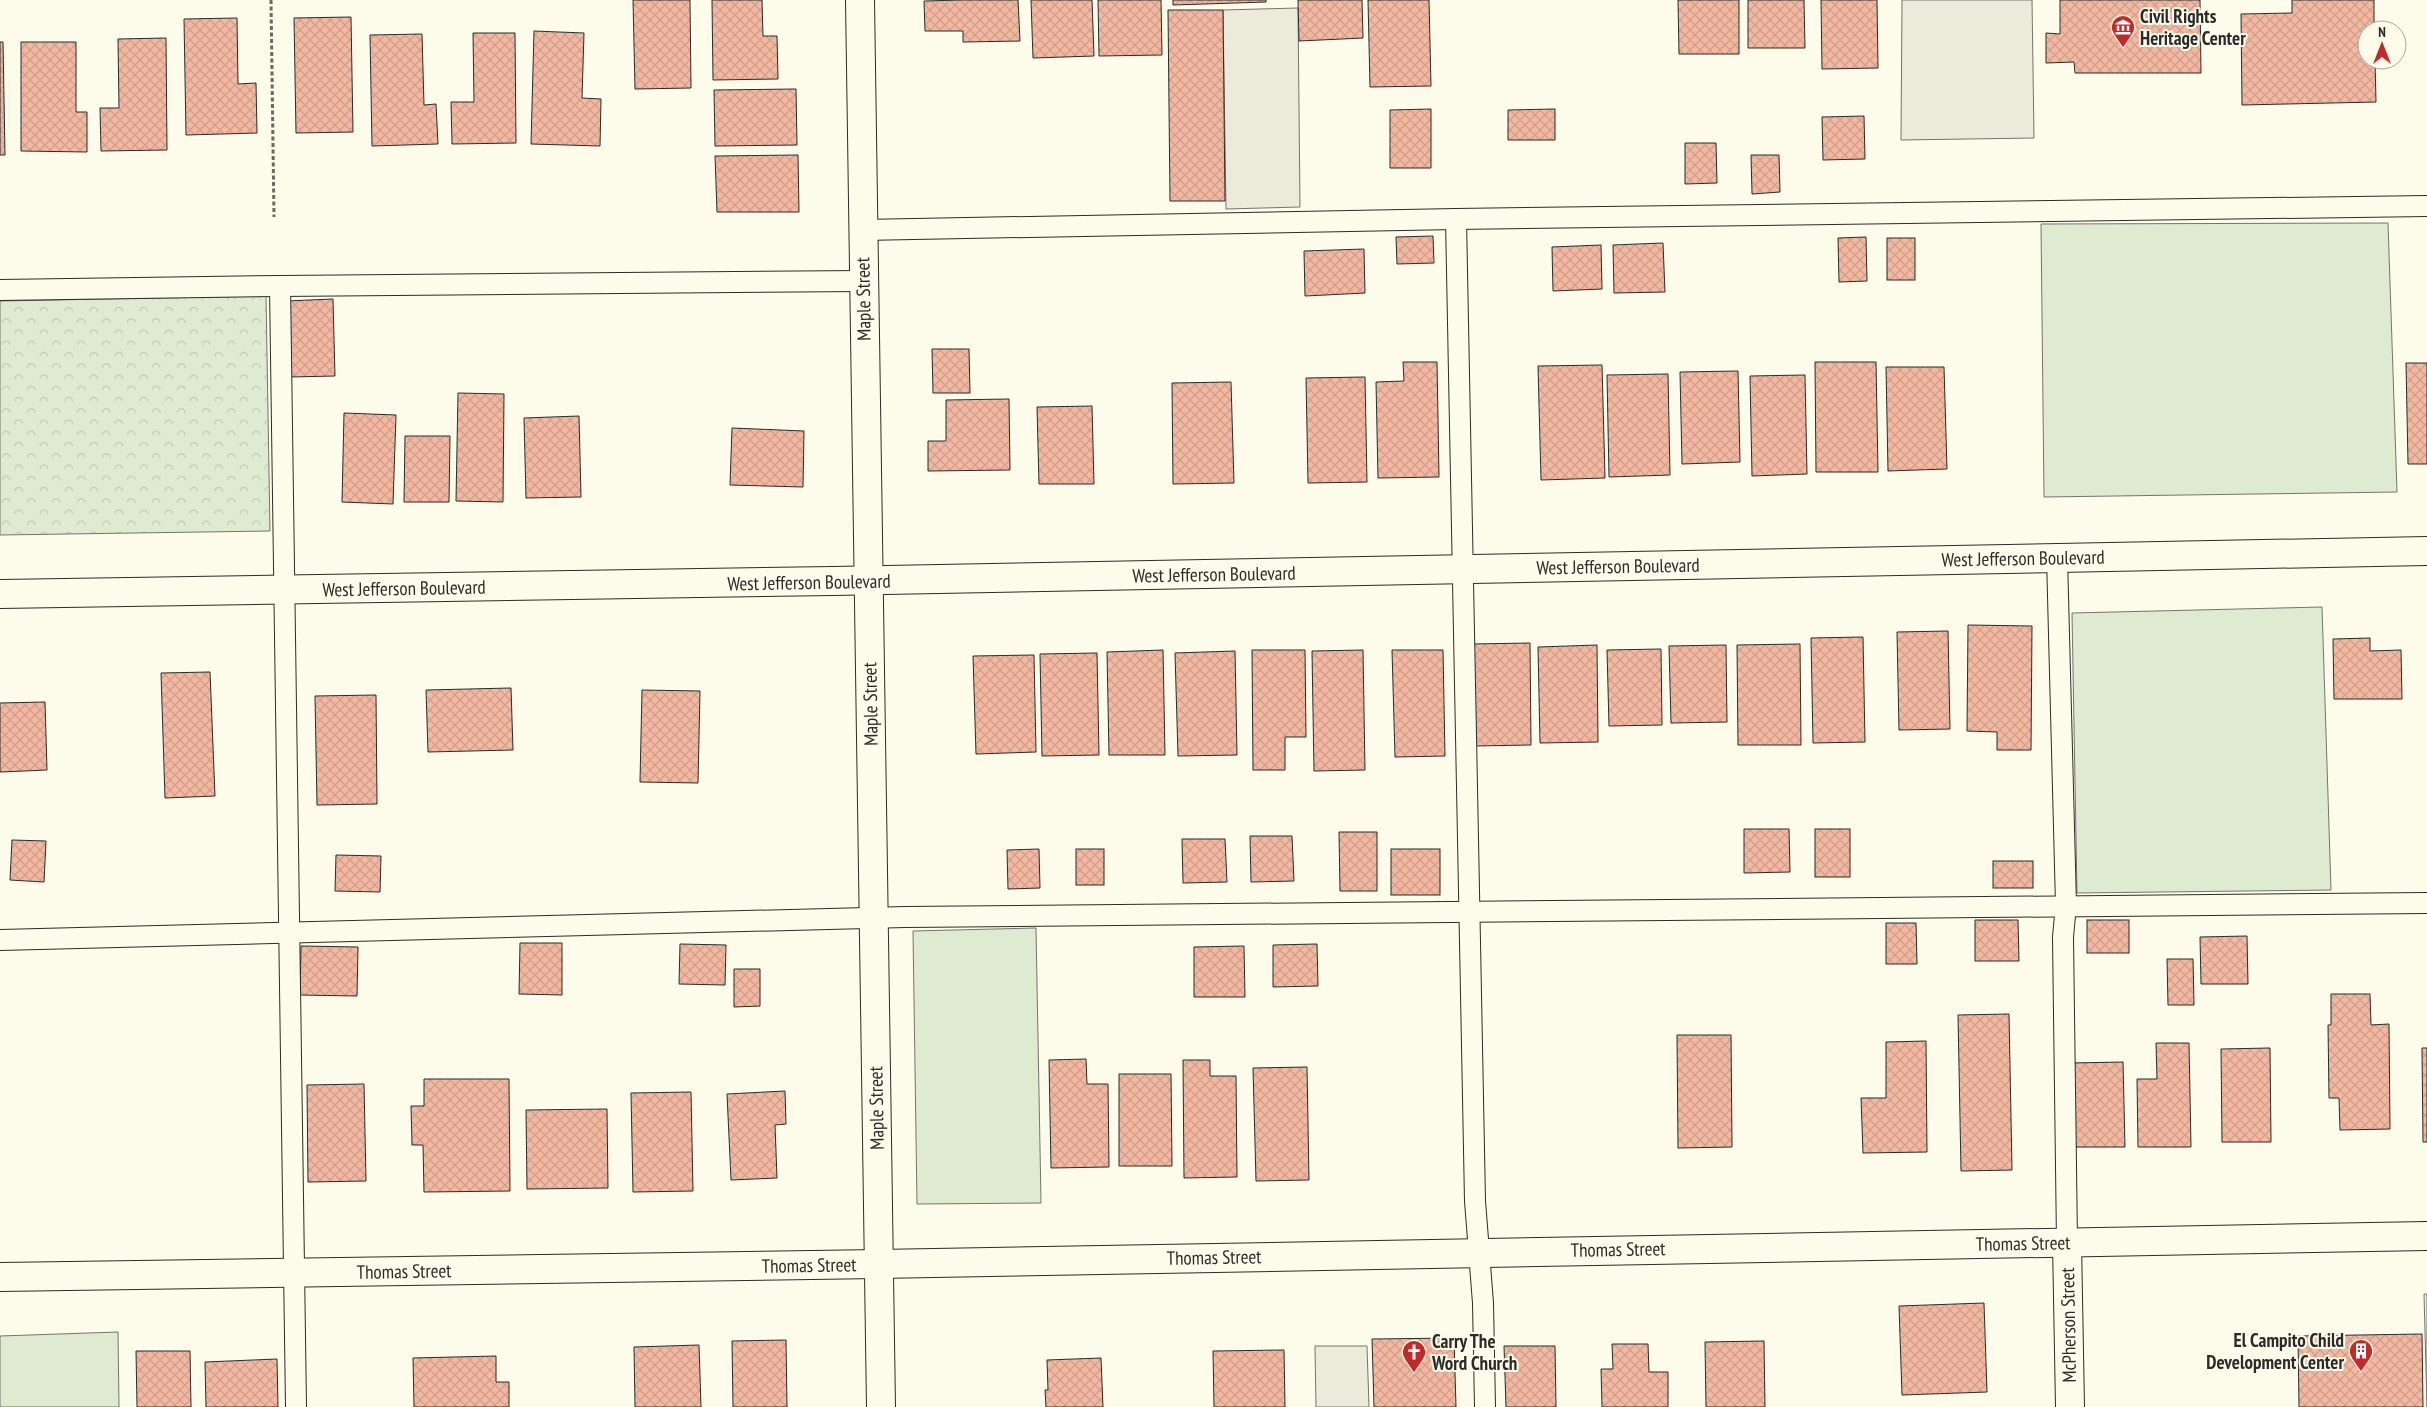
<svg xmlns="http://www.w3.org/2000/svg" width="2427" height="1407" viewBox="0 0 2427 1407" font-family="'PT Sans Narrow',sans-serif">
<defs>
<pattern id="forest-crowns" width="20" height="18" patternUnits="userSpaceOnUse" patternTransform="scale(1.25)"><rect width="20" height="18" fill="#deebd1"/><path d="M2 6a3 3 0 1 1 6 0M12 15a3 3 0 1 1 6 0" fill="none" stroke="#bfcab4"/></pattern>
<pattern id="building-cross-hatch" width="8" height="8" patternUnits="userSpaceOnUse" patternTransform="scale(1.25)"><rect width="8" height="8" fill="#f2b8a0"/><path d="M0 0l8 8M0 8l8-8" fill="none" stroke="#d09e8a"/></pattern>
</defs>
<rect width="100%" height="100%" fill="#fdfbea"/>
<g fill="#deebd1" stroke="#74746e">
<path d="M2388,223L2397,492L2044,497L2041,224Z"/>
<path d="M2322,607L2331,890L2077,893L2072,613Z"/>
<path d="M1036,928L1041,1203L917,1204L913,931Z"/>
<path d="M118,1332L119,1407H0V1336Z"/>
</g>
<path fill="url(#forest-crowns)" stroke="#74746e" d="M266,296L270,531L0,535V301Z"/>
<g fill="#eceadb" stroke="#74746e">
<path d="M1902,0H2032L2034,138L1901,140Z"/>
<path d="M1298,8L1300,207L1226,209L1223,10Z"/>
<path d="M2424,1294H2427V1407Z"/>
<path d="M1315,1346H1367L1369,1407H1316Z"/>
</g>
<g fill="url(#building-cross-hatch)" stroke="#2b2b2b">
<path d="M633,0H690L691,88L635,89Z"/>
<path d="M712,0H762L763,36H777L778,79L713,80Z"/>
<path d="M962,0H1018L1020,41L963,42V31H925L924,1Z"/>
<path d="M1031,0H1092L1094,56L1033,58Z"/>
<path d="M1098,0H1161L1162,55L1099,56Z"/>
<path d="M1173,0H1266V2L1173,5Z"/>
<path d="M1298,0H1362L1363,38L1299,41Z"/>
<path d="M1368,0H1429L1431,86L1370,87Z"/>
<path d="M1678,0H1739V54H1679Z"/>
<path d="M1748,0H1804L1805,48H1748Z"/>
<path d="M1821,0H1877L1878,68L1822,69Z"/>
<path d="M2060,0H2200L2201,73H2075L2074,62L2046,63V33L2060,34Z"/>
<path d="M2292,0H2374V30H2367V60H2375L2376,102L2242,105L2241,14L2292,13Z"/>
<path d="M1168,10H1223L1225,201H1170Z"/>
<path d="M351,17L353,132L296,133L294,18Z"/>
<path d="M237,18L238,84L256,83L257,133L186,135L184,19Z"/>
<path d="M534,31L584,33L582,98L601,99L600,146L531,144Z"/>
<path d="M473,33H515L516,143L452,144L451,102H474Z"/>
<path d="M422,34L424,105L436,104L438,144L372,146L370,35Z"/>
<path d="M166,38L167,150L101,151L100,108H119L118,39Z"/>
<path d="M0,42H3L5,155H0Z"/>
<path d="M21,42H76V112H87V152L21,151Z"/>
<path d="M796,89L797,145L715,146L714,90Z"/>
<path d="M1431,109V168H1390V110Z"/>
<path d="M1555,109V140H1508V110Z"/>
<path d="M1864,116L1865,159L1823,160L1822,117Z"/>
<path d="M1685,143H1716L1717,183L1685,184Z"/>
<path d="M798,155L799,212H717L715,156Z"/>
<path d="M1751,155H1779L1780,192L1752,194Z"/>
<path d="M1433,236L1434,263L1397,264L1396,237Z"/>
<path d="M1866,237L1867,281L1839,282L1838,238Z"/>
<rect x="1887" y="238" width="28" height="42"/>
<path d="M1663,243L1665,292L1614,293L1613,245Z"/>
<path d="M1601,245L1602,289L1553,291L1552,247Z"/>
<path d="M1364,249L1365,293L1305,296L1304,251Z"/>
<path d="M333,299L335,376L289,377L286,301Z"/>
<path d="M932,349H969L970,393H933Z"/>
<path d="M1403,362H1437L1439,477L1378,478L1376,382L1404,381Z"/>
<path d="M1815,362H1876L1878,472H1816Z"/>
<path d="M2406,363H2427V464H2408Z"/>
<path d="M1602,365L1605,478L1541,480L1538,366Z"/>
<path d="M1886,367H1944L1947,469L1888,471Z"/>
<path d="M1738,371L1740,462L1682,464L1680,372Z"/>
<path d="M1668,374L1670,475L1609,477L1607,375Z"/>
<path d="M1805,375L1807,474L1752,476L1750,376Z"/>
<path d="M1365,377L1367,482L1308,483L1306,378Z"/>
<path d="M1231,382L1234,483L1173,484L1172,383Z"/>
<path d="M458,393L504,394L503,502L456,501Z"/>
<path d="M1009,399L1010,470L928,471V441H946V400Z"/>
<path d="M1092,406L1094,484H1039L1037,407Z"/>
<path d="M344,413L396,415L393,504L342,502Z"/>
<path d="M579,416L581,497L526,498L524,418Z"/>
<path d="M732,428L804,431L803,487L730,485Z"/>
<path d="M405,436H450L449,502H404Z"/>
<path d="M1968,625L2032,626L2031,750H1997V732L1967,731Z"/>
<path d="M1948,631L1950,729L1899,730L1897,632Z"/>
<path d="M1863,637L1865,742L1813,743L1811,638Z"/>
<path d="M2370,638V651L2401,650L2402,699H2334L2333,639Z"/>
<path d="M1530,643L1531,745L1474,746L1472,644Z"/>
<path d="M1800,644L1801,745H1738L1737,645Z"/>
<path d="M1597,645L1598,742L1540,743L1538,647Z"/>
<path d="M1726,645L1727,722L1671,723L1669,646Z"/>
<path d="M1661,649L1662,725L1609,726L1607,650Z"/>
<path d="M1163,650L1165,755H1109L1107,652Z"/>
<path d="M1252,650H1305L1306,737H1285V770H1253Z"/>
<path d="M1363,650L1365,770L1314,771L1312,651Z"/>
<path d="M1392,650H1443L1445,756L1395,757Z"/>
<path d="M1235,651L1237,755L1178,756L1175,653Z"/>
<path d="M1097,653L1099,755L1042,756L1040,654Z"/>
<path d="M1034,655L1036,752L976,754L973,656Z"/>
<path d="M210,672L215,796L165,798L161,673Z"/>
<path d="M511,688L513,750L428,752L426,690Z"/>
<path d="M642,690L700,691L698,783L640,782Z"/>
<path d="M376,695L377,804L317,805L315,696Z"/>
<path d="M45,702L47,770L0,772V703Z"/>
<path d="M1744,829H1789L1790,872L1744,873Z"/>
<rect x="1815" y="829" width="35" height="48"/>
<path d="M1339,832H1377V891H1340Z"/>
<path d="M1250,836H1292L1294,881L1251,882Z"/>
<path d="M1182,839H1225L1227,882L1183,883Z"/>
<path d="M12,840L46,841L44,882L10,880Z"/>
<path d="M1039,849L1040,888L1008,889L1007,850Z"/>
<rect x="1076" y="849" width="28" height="36"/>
<rect x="1391" y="849" width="49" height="46"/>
<path d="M336,855L381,856L380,892L335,891Z"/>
<rect x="1993" y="861" width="40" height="27"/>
<path d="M1975,920H2018L2019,961H1975Z"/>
<rect x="2087" y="920" width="42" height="33"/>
<path d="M1886,923H1916L1917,964H1886Z"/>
<path d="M2247,936L2248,984H2201L2200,937Z"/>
<path d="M520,943H562V995L519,994Z"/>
<path d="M680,944L726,945L725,985L679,984Z"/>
<path d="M1317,944L1318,986L1273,987V945Z"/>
<path d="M301,946L358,947L357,996L300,995Z"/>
<path d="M1244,946L1245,997H1194V947Z"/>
<path d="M2167,959H2193L2194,1005H2168Z"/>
<path d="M734,969H760V1006L734,1007Z"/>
<path d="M2331,994H2370L2371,1025L2389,1024L2390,1129L2340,1130L2339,1098H2329L2328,1025H2331Z"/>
<path d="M2009,1014L2012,1170L1961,1171L1958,1015Z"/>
<path d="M1677,1035H1731L1732,1147L1678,1148Z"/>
<path d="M1926,1041L1927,1152L1863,1153L1861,1098H1886V1042Z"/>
<path d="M2156,1043H2189L2191,1147H2138L2137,1079H2157Z"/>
<path d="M2270,1048L2271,1142H2222L2221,1049Z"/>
<path d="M2422,1048H2427V1142H2423Z"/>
<path d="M1086,1059L1087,1084H1108L1109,1167L1051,1168L1049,1060Z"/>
<path d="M1183,1060H1210V1076H1236L1237,1177L1184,1178Z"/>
<path d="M2123,1062L2125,1147H2073L2071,1063Z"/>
<path d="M1307,1067L1309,1180L1256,1181L1253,1068Z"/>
<path d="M1119,1074H1171L1172,1166H1119Z"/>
<path d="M424,1079H509L510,1191L424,1192L423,1145H412L411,1106H424Z"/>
<path d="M364,1084L366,1181L308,1182L307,1085Z"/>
<path d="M785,1091L786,1124L775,1125L777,1178L731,1180L727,1094Z"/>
<path d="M691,1092L693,1191L633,1192L631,1093Z"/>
<path d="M607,1109L608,1188L527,1189L526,1110Z"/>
<path d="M1984,1303L1987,1392L1902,1395L1899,1306Z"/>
<path d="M2422,1334L2423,1407H2299L2298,1336Z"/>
<path d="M1454,1338L1456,1407H1374L1372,1339Z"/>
<path d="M786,1340L787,1407H733L732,1341Z"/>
<path d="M1764,1341L1765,1407H1706L1705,1342Z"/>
<path d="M1612,1344H1648L1649,1372H1668V1407H1602L1601,1369H1613Z"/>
<path d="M699,1345L701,1407H635L634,1347Z"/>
<path d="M1504,1346H1555L1556,1407H1506Z"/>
<path d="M1284,1350L1285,1407H1214L1213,1351Z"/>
<path d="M136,1351H190L191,1407H137Z"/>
<path d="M496,1356V1382H509V1407H414L413,1358Z"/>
<path d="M1101,1358L1103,1407H1046L1045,1390H1048L1047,1360Z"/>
<path d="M277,1359L278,1407H206L205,1362Z"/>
</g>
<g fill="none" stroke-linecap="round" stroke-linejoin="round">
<g stroke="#2b2b2b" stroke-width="22">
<g id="lane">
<path d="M1456,219L1475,1201L1483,1303L1485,1407"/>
<path d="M862,230L1456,219L2427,206"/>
<path d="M280,286L296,1407"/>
<path d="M0,290L280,286L863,281"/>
<path d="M2057,557L2066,905L2063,937L2067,1242"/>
<path d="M0,940L905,917L2427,903"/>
</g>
</g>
<g stroke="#2b2b2b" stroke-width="30">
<g id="street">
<path d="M860,0L881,1407"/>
<path d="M0,594L833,581L2427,551"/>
<path d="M2067,1242L2070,1407"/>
<path d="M0,1277L878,1264L2427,1236"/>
</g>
</g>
<path stroke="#6a6964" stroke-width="3" stroke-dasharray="4 2.5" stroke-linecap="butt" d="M271,0L274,217"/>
<use href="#lane" stroke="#fdfbea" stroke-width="20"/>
<use href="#street" stroke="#fdfbea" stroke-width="28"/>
</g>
<defs>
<g id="museum-pin" transform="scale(1.25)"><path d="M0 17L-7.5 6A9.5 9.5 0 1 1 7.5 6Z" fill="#c62828" stroke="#fdfbea"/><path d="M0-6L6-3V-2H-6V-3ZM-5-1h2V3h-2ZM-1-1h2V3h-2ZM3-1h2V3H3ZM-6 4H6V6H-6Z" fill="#fff"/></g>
<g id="building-pin" transform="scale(1.25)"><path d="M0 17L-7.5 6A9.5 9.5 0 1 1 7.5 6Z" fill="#c62828" stroke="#fdfbea"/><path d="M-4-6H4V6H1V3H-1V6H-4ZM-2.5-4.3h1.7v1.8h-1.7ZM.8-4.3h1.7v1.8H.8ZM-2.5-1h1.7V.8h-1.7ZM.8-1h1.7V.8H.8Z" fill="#fff"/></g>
<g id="church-pin" transform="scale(1.25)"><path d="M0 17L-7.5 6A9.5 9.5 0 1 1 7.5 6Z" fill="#c62828" stroke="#fdfbea"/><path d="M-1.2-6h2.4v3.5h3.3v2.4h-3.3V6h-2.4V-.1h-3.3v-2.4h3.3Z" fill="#fff"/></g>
</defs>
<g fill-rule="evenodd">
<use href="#museum-pin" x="2123" y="27"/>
<use href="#building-pin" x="2361" y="1351"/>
<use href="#church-pin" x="1414" y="1352"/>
</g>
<g text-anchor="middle" stroke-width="4" stroke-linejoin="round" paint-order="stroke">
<g font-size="19" font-weight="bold" fill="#2b2b2b" stroke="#fdfbea" text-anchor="start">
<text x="2140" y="23">Civil Rights<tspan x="2140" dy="22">Heritage Center</tspan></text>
<text x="2344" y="1347" text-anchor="end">El Campito Child<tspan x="2344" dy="22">Development Center</tspan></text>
<text x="1432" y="1348">Carry The<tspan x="1432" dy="22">Word Church</tspan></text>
</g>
<g font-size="19" fill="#2b2b2b" stroke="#fdfbea">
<text transform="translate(863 299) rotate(-91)" y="7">Maple Street</text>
<text transform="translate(2023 558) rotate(-1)" y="7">West Jefferson Boulevard</text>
<text transform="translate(1618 566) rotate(-1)" y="7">West Jefferson Boulevard</text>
<text transform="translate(1214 574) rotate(-1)" y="7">West Jefferson Boulevard</text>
<text transform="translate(809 582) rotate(-1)" y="7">West Jefferson Boulevard</text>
<text transform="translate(404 588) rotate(-1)" y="7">West Jefferson Boulevard</text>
<text transform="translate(870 704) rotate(-91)" y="7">Maple Street</text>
<text transform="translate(876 1108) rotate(-91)" y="7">Maple Street</text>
<text transform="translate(2023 1243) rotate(-1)" y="7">Thomas Street</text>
<text transform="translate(1618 1249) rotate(-1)" y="7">Thomas Street</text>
<text transform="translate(1214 1257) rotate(-1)" y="7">Thomas Street</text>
<text transform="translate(809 1265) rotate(-1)" y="7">Thomas Street</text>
<text transform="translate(404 1271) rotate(-1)" y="7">Thomas Street</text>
<text transform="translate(2068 1325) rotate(-91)" y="7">McPherson Street</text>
</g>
</g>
<g transform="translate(2382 45)"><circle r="24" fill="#fdfbea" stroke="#a9a89e"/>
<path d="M0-4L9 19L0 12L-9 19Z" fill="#c62828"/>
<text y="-8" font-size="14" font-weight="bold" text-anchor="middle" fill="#2b2b2b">N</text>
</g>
</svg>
